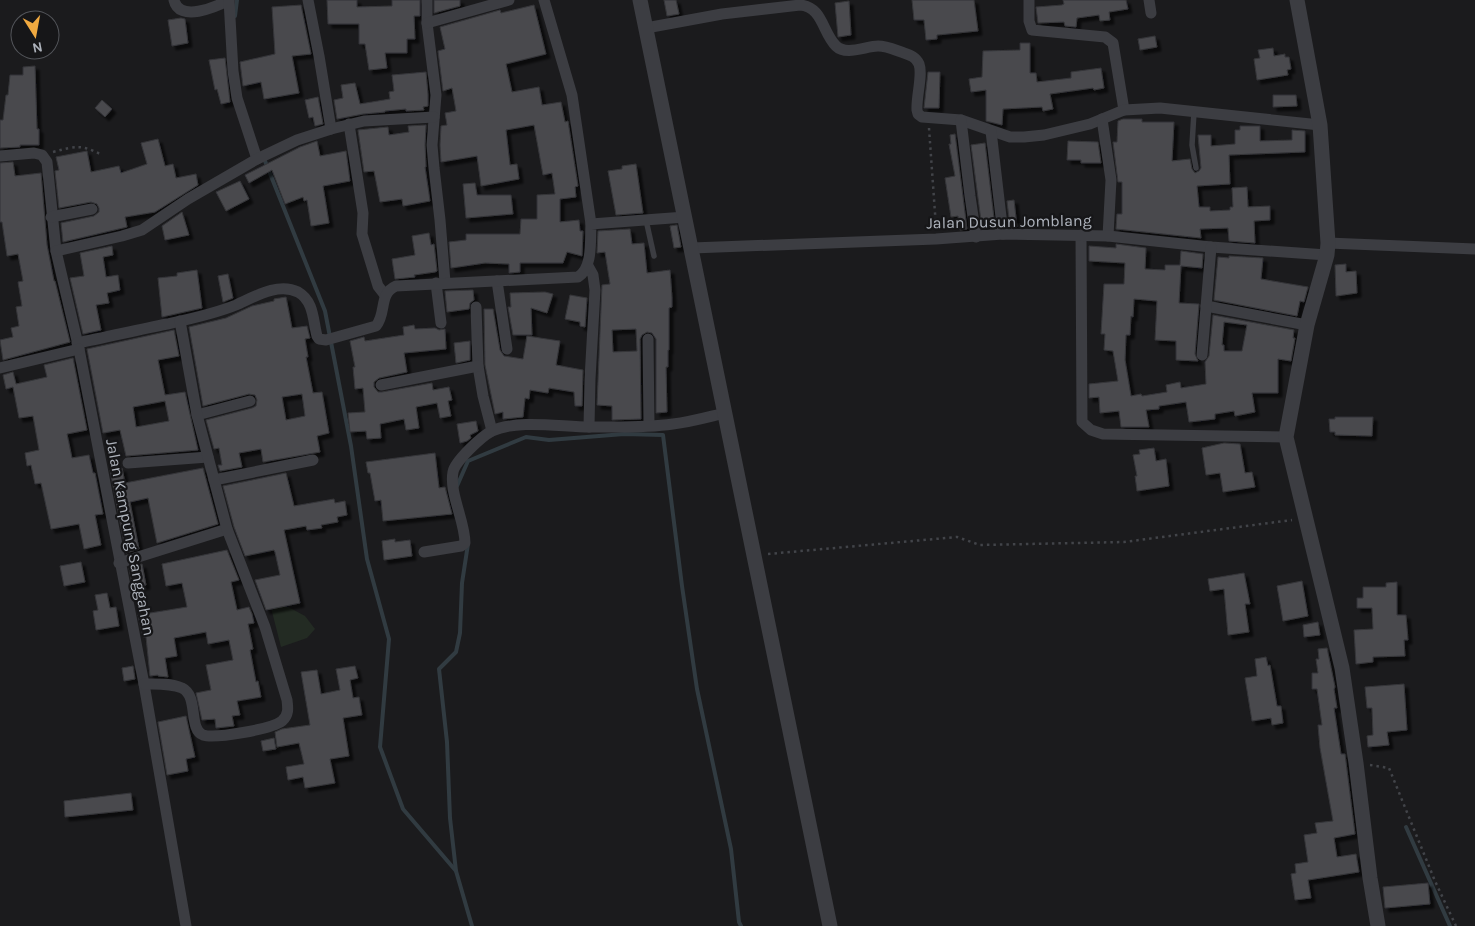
<svg xmlns="http://www.w3.org/2000/svg" width="1475" height="926" viewBox="0 0 1475 926" font-family="Karla,sans-serif">
<defs>
<filter id="shadow"><feDropShadow dx="4" dy="4" stdDeviation="1" flood-color="#0009"/></filter>
</defs>
<rect width="100%" height="100%" fill="#1b1b1d"/>
<path fill="#232b23" d="M268,596L305,616L315,629L307,638L281,647Z"/>
<g fill="none" stroke-linecap="round" stroke-linejoin="round">
<g stroke="#313b41" stroke-width="4">
<path d="M235,16L237,0"/>
<path d="M265,161L325,311L351,446L367,559L389,639L380,747L403,809L456,871L472,926"/>
<path d="M457,486L468,461L526,437L549,440L624,434L663,435L682,586L697,689L731,849L739,922L741,926"/>
<path d="M1406,827L1450,926"/>
<path d="M456,871L450,818L447,742L439,669L456,652L460,633L462,583L468,544"/>
</g>
</g>
<g fill="#48494d" stroke="#353539" fill-rule="evenodd" filter="url(#shadow)">
<path d="M327,0H357V7L392,6V0H420V16H414L415,39H407V53H385L387,68L369,70L365,44H359V24H328Z"/>
<path d="M434,0H460V6L434,13Z"/>
<path d="M664,0H676L679,14L667,16Z"/>
<path d="M912,0H974L978,31L937,35V39L926,40L924,20H914Z"/>
<path d="M1063,0H1126L1128,9L1109,12L1110,20L1100,21L1099,15L1077,18L1076,27L1065,26L1064,22L1038,23L1036,7L1062,5L1064,4Z"/>
<path d="M849,1L851,35L838,37L835,3Z"/>
<path d="M301,5L311,54L292,56L299,93L264,99L261,82L243,86L240,62L275,54L272,7Z"/>
<path d="M534,5L546,54L506,64L512,92L539,87L542,105L561,102L565,122L568,121L578,186L575,187L576,197L560,199V222L579,220L580,231H583L582,256L567,252L563,263H520V272L509,273V264L485,263L451,268L449,242L466,240V234H520L521,219H537V195L555,194L552,173L543,175L534,125L506,130L510,165L517,164L519,179L481,186L477,156L441,162L440,145L441,126L447,125L445,113L456,111L452,88L443,91L438,51L445,49L440,27L500,10L501,13Z"/>
<path d="M181,18L185,19L188,43L172,46L168,20Z"/>
<path d="M1155,36L1157,47L1140,50L1138,39Z"/>
<path d="M1020,43H1030V73H1036L1037,82L1071,78V72L1101,68L1104,88L1094,90L1093,88L1050,94L1053,109L1043,111L1042,107L1003,109L1002,125L986,121V90L971,92L969,79L982,77L983,51L1020,50Z"/>
<path d="M1273,48L1274,56L1285,54V57H1289L1291,69L1287,70L1288,75L1257,80L1254,59L1260,58L1258,50Z"/>
<path d="M225,58L230,102L221,104L217,89L215,90L209,60Z"/>
<path d="M35,66L37,129H39V145H20V147L0,148V120H3L6,95H8L10,75H23V67Z"/>
<path d="M426,72L428,95V106L423,107L424,110L406,111V109L385,111V112L363,114L337,119L334,100L343,98L341,85L355,83L360,104L390,99L389,92L394,91L392,75Z"/>
<path d="M928,72H940L939,108H924Z"/>
<path d="M1273,95H1296L1297,106L1273,107Z"/>
<path d="M318,97L323,124L315,126L313,117L309,118L305,100Z"/>
<path d="M102,100L112,109L105,117L95,108Z"/>
<path d="M1123,119H1142V122H1174L1172,161L1190,159L1192,169L1195,173L1199,171L1201,168L1198,135H1211V146L1235,144V130H1240V126H1260V141L1292,140V130L1305,131V152L1229,155L1230,184L1197,186L1199,207H1210V211L1230,210V207H1233L1232,188L1247,187L1248,207L1270,206V220L1254,221L1255,243L1229,241L1228,228L1200,229L1201,238L1116,229L1117,214H1122V182H1118L1113,142H1117L1118,121Z"/>
<path d="M426,125L425,145L426,167H425L430,201L403,206L402,199L380,202L374,171L364,172L358,130L388,127L389,135L409,132L408,126Z"/>
<path d="M955,134L963,197L967,229L960,230L958,216L951,217L945,178L955,176L949,144H951L950,135Z"/>
<path d="M158,139L165,166L173,164L176,178L196,174L198,185L155,212L125,217L127,227L63,242L61,223L94,216L99,212V208L97,204L91,202L59,208L55,171L59,170L56,157L87,151L91,172L119,166L121,173L147,164L141,143Z"/>
<path d="M317,141L320,156L346,151L350,181L323,186L329,223L311,226L307,200L304,201L303,197L285,204L272,170L249,183L245,175L300,147Z"/>
<path d="M1068,141L1098,142L1101,163H1081V160H1067Z"/>
<path d="M985,143L995,227L982,228L971,145Z"/>
<path d="M13,162L15,176L41,173L47,245L54,281H55L70,342L3,360L0,340L13,337L11,328L19,326L16,307L22,306L18,282L23,281L18,254L7,256L2,222H0V163Z"/>
<path d="M636,164L643,213L616,215L608,171L622,169V166Z"/>
<path d="M240,181L249,199L226,211L216,192Z"/>
<path d="M475,183L477,195H511L513,214L466,218L463,184Z"/>
<path d="M1014,200L1017,227H1010L1007,201Z"/>
<path d="M182,212L189,235L165,240L162,226Z"/>
<path d="M677,225L681,247L674,248L670,226Z"/>
<path d="M630,229L632,244L644,243L647,273L670,270L672,298V307L669,308V350H668V367H666L667,412L656,413V339L652,333L647,332L642,335L640,339L641,419L612,420V406L597,405L602,285L610,284L605,252L597,253L598,231ZM636,329L637,351L613,352L612,330Z"/>
<path d="M429,233L431,245L434,244L437,271L435,272L414,275L415,277L395,279L392,259L415,255L412,236Z"/>
<path d="M1116,244L1146,248L1145,269L1165,270V265H1180L1181,251L1203,254L1202,268L1181,266L1179,303L1199,304L1195,354L1198,361L1176,360V341L1155,340L1157,301L1134,299L1133,317L1131,316L1130,335H1126L1125,360L1131,396L1141,394L1142,396L1167,392L1166,385L1180,382L1181,388L1206,384L1205,362L1209,356L1213,315L1294,330L1293,338H1295L1291,361L1278,359V393H1252L1255,412L1235,416L1234,411L1215,414V419L1189,422L1186,402L1159,406V409L1146,410L1149,427H1121L1119,411L1100,413L1099,397L1089,398V384L1118,381L1113,351L1104,350L1105,334H1101L1104,284H1124L1125,263L1089,261V246L1116,248ZM1224,322L1247,325L1242,351H1224V345H1222Z"/>
<path d="M112,246L113,255L103,257L106,277L118,275L120,290L107,293L109,303L96,305L101,330L83,334L70,278L84,276L80,253Z"/>
<path d="M1229,256L1263,258L1261,279L1308,287L1304,302L1300,301L1297,316L1214,300L1218,257L1229,258Z"/>
<path d="M1346,264V272L1356,271L1357,293L1336,296L1335,265Z"/>
<path d="M197,270L202,308L162,317L158,278L177,276V273Z"/>
<path d="M228,274L233,298L223,302L218,276Z"/>
<path d="M473,290L474,300L470,303L469,309L447,312L445,291Z"/>
<path d="M545,292L553,294L547,313L531,308L532,335H513L508,307H511L510,293Z"/>
<path d="M570,295L587,298L585,327L580,326V322L565,319Z"/>
<path d="M286,297L292,328L307,326L310,338L305,339L308,357H306L313,393L322,392L329,433L317,436L320,452L263,462L261,449L239,453L242,467L220,471L218,465H222L219,448L214,449L206,420L252,408L256,406L257,400L255,395L249,394L203,406L189,327L226,318L252,306L274,301V299ZM302,394L305,416L286,420L282,397Z"/>
<path d="M484,309H493L500,350L504,356L523,359L527,336L560,341L556,365L583,370L582,406H575L574,392L549,388L548,393L530,390L529,399L525,398L523,417L503,419V412L495,414L485,365Z"/>
<path d="M414,325L415,329L435,328L439,330L445,329L446,349L404,353L407,372L379,378L374,382V387L378,392H382L432,383L433,390L449,387L452,400L448,401L451,416L440,418L437,403L416,407L419,428L406,430L404,419L380,424L381,438L367,439L366,431L350,432L348,413L365,412L363,388L355,389L353,367H355L350,341L364,337L365,341L404,335L403,327Z"/>
<path d="M174,330L179,356L158,360L165,395L185,392L198,450L126,456L120,430L103,433L87,349ZM165,401L169,421L136,427L133,407Z"/>
<path d="M470,341V360L456,363L454,343Z"/>
<path d="M73,358L87,430L67,434L72,458L89,455L93,473H95L103,514L95,515L101,545L84,549L79,524L51,529L41,483L35,484L31,465L27,466L25,453L39,450L33,416L19,418L13,387L6,389L3,375L13,372L16,384L47,377L44,365Z"/>
<path d="M1335,417H1373L1372,436L1335,435V432H1330L1329,419H1335Z"/>
<path d="M476,421L478,431L470,435L471,438L467,441L460,443L457,424Z"/>
<path d="M1224,443L1240,444L1245,473L1252,472L1255,487L1223,492L1220,473L1206,475L1202,448Z"/>
<path d="M1154,448L1156,461L1166,459L1169,486L1137,491L1135,476H1137L1133,455L1140,454L1139,450Z"/>
<path d="M435,453L439,488L445,487L452,514L383,521L381,500L375,501L370,473H368L366,462Z"/>
<path d="M122,468L125,483L203,468L218,524L157,543L148,498L130,502L139,549L126,553L110,470Z"/>
<path d="M286,473L294,506L334,499L335,503L345,501L347,515L337,517L338,522L321,525L322,528L307,530L306,526L284,530L300,603L266,610L255,580L280,575L275,552L274,550L245,556L234,527L223,486Z"/>
<path d="M395,539V542L410,540L412,556L384,560L382,541Z"/>
<path d="M227,550L239,580L231,582L237,610L249,607L252,614L254,623L248,624L253,649L250,650L256,682L258,681L261,697L237,701L240,715L232,716L234,726L216,728L215,719L202,720L196,693L211,690L206,665L233,660L229,640L208,644L206,632L174,638L177,656L165,658L168,677L158,676V675L150,676L146,637H143L138,615L187,607L182,583L166,586L162,564Z"/>
<path d="M81,562L85,582L64,586L60,566Z"/>
<path d="M142,564L146,585L133,588L129,568Z"/>
<path d="M1244,573L1250,604H1245L1249,632L1228,635L1224,589L1210,591L1208,579Z"/>
<path d="M1302,581L1308,616L1283,621L1277,586Z"/>
<path d="M1397,582V615H1406L1408,640H1404L1405,656L1373,657V662L1356,664L1354,630L1373,629L1372,608H1357V598H1363V587H1386V583Z"/>
<path d="M107,593L110,608L116,607L119,626L96,630L93,611L98,610L95,595Z"/>
<path d="M1318,622L1320,635L1304,637L1303,625Z"/>
<path d="M1327,648L1335,687L1334,689L1337,708H1334L1341,754H1345L1355,834L1334,838L1337,857L1356,854L1359,872L1308,880L1311,898L1295,900L1291,874L1296,873L1295,864L1308,862L1304,835L1317,833L1315,823L1333,821L1320,748L1318,725H1322L1317,689H1312V673H1318L1316,659H1319L1318,649Z"/>
<path d="M1266,657L1268,666L1270,665L1277,706H1281L1283,723L1272,725L1271,718L1252,721L1245,678L1257,676L1255,659Z"/>
<path d="M133,666L135,679L124,681L122,668Z"/>
<path d="M355,666L358,678L350,680L353,698L359,697L362,715L343,718L349,756L330,759L335,783L305,788L303,777L288,780L286,767L304,764L299,743L277,747L275,732L282,729L310,725L301,672L317,670L321,694L340,690L336,669Z"/>
<path d="M1404,684L1407,730L1387,732L1389,745L1368,747L1367,736L1373,735L1372,708H1367L1365,687Z"/>
<path d="M186,716L195,757L186,759L188,771L167,775L158,722Z"/>
<path d="M274,738L276,749L263,751L261,741Z"/>
<path d="M131,793L133,810L65,817L64,801Z"/>
<path d="M1428,883L1430,904L1385,908L1383,887Z"/>
</g>
<g fill="none" stroke-linecap="round" stroke-linejoin="round">
<g stroke="#424449" stroke-width="2.5" stroke-dasharray="2.5 4" stroke-linecap="butt">
<path d="M929,128L936,227"/>
<path d="M53,152C76,146 81,144 102,155"/>
<path d="M768,554L957,537L980,545L1124,542L1292,520"/>
<path d="M1370,765L1389,768L1435,881L1456,926"/>
</g>
<g stroke="#3c3d42" stroke-width="5.5">
<path d="M1194,112L1192,145L1196,168"/>
<path d="M646,220L654,256"/>
</g>
<g stroke="#3c3d42" stroke-width="11">
<path d="M174,0C179,23 216,7 229,0"/>
<path d="M229,0L233,71L237,98L257,159"/>
<path d="M308,0L319,56L331,129"/>
<path d="M427,0V23L436,95L432,145L434,168L440,220L445,282"/>
<path d="M544,0L572,95L591,224"/>
<path d="M1029,0V21L1032,30L1105,37L1113,43L1124,110"/>
<path d="M1149,0L1151,13"/>
<path d="M427,23L509,0"/>
<path d="M646,28L722,14L800,5C823,7 822,32 836,46C846,56 866,46 878,46C887,46 895,50 904,53C910,55 916,57 919,64C923,75 916,97 917,110L918,114L922,117L961,120L1010,137H1024L1044,135L1090,124L1124,110L1160,108L1320,125"/>
<path d="M1102,119L1111,180L1108,236"/>
<path d="M961,120L970,196L976,237"/>
<path d="M349,124L363,213L362,234L378,286L385,295"/>
<path d="M991,131L1003,234"/>
<path d="M0,156L34,153L42,155L47,162L56,251L79,349L144,684L186,926"/>
<path d="M51,217L92,209"/>
<path d="M1081,235L1082,422L1091,430L1103,434L1286,437"/>
<path d="M1328,243L1475,249"/>
<path d="M692,248L936,239L1003,234L1108,236L1211,247L1327,255"/>
<path d="M56,251L122,236L142,230L188,199L257,159L297,140L331,129L364,121L434,117"/>
<path d="M588,266L593,275L595,290L590,379L589,427"/>
<path d="M497,281L507,349"/>
<path d="M436,283L441,323"/>
<path d="M1206,306L1307,325"/>
<path d="M476,307L478,366L483,396L492,431"/>
<path d="M648,339L649,425"/>
<path d="M77,343C107,337 137,330 167,324C190,319 214,314 236,305C254,297 278,282 298,292C314,301 313,321 317,336L319,339L326,340L376,326C387,313 378,294 396,286L578,277C593,268 590,241 591,224L685,217"/>
<path d="M1202,355L1211,247"/>
<path d="M0,368L79,349"/>
<path d="M381,385L478,366"/>
<path d="M197,415L250,401"/>
<path d="M128,463L208,457"/>
<path d="M214,480L313,460"/>
<path d="M424,552L461,546L465,543C465,521 449,493 453,472C455,461 482,436 492,431C518,419 561,427 590,427C617,427 646,428 673,424C691,422 708,417 725,413"/>
<path d="M119,563L227,529"/>
<path d="M144,684C156,684 170,683 182,688C199,696 188,729 203,735C215,739 272,729 282,721C289,715 288,708 287,700L265,627L227,529L197,415L180,321"/>
</g>
<g stroke="#3c3d42" stroke-width="15">
<path d="M640,0L830,926"/>
<path d="M1297,0L1320,125L1328,243L1327,255L1307,325L1286,437L1342,668L1356,763L1370,878L1378,926"/>
</g>
</g>
<g text-anchor="middle" stroke-width="4.5" stroke-linejoin="round" paint-order="stroke">
<g font-size="16" fill="#aeb3bc" stroke="#161618">
<text transform="translate(1009 221) rotate(-1)" y="6">Jalan Dusun Jomblang</text>
<text transform="translate(131 537) rotate(79)" y="6">Jalan Kampung Sanggahan</text>
</g>
</g>
<g transform="translate(35 35) rotate(169)"><circle r="24" fill="#161618" stroke="#53555a"/>
<path d="M0-4L9 19L0 12L-9 19Z" fill="#f0a940"/>
<text y="-8" font-size="14" font-weight="bold" text-anchor="middle" fill="#aeb3bc">N</text>
</g>
</svg>
